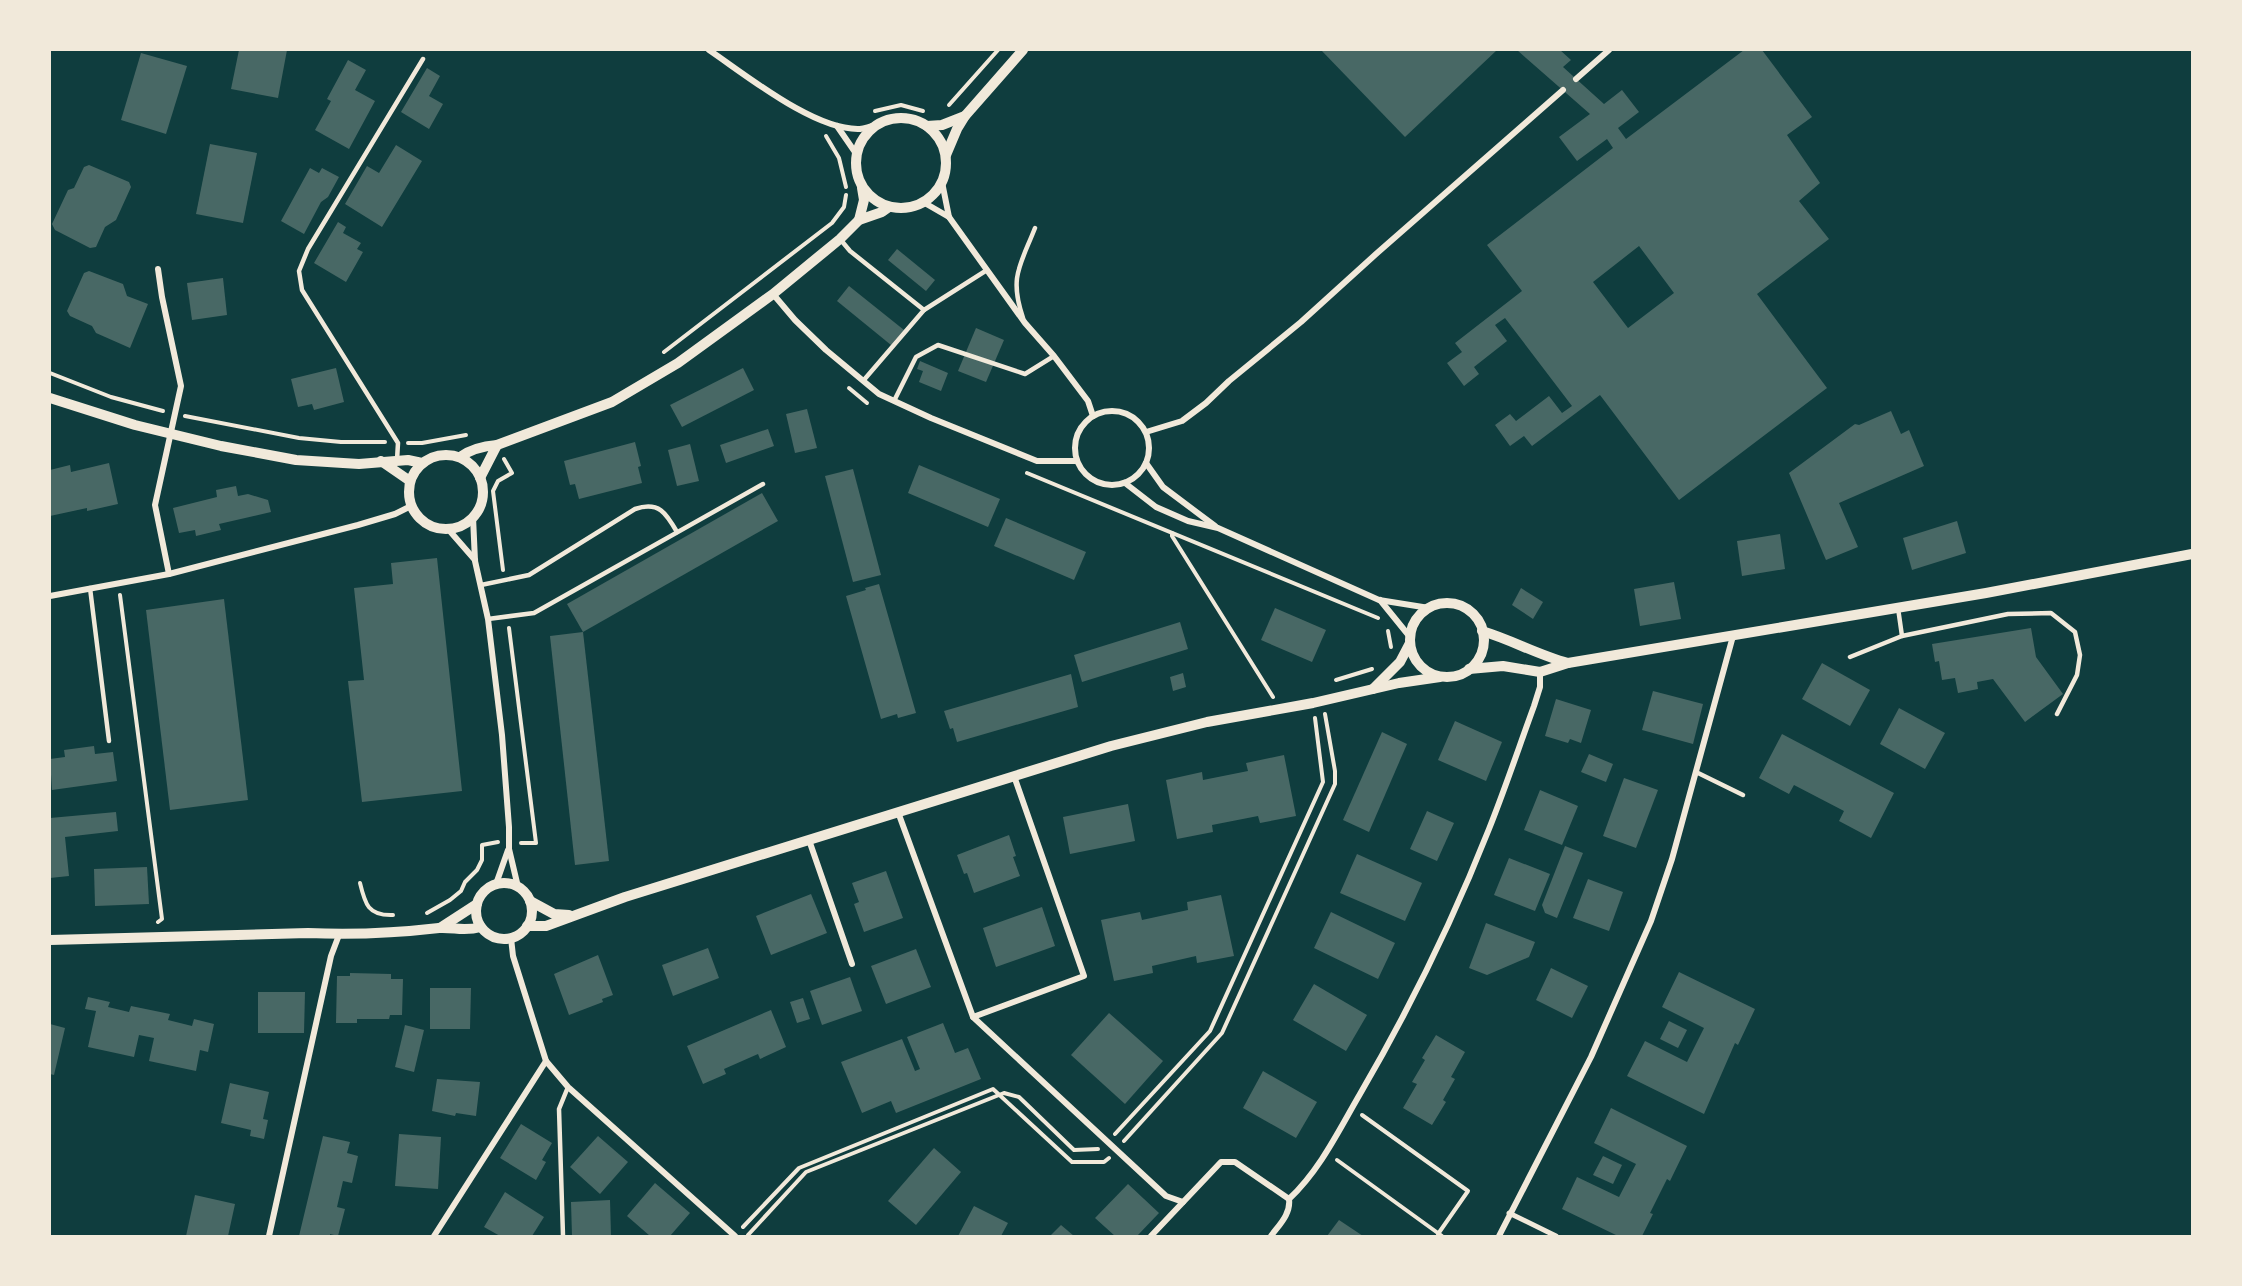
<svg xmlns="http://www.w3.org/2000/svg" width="2242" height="1286" viewBox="0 0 2242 1286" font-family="'Alegreya Sans',sans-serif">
<rect width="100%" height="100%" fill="#0f3d3e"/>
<g fill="#486865" fill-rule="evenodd">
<path d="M239,50H287L278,98L231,89Z"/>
<path d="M1321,50H1497L1405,137Z"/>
<path d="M1517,50H1560L1571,60L1563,67L1604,104L1622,90L1639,112L1618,128L1626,139L1744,50H1762L1812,117L1787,135L1820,183L1799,201L1829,239L1757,294L1827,388L1679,500L1600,395L1532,446L1524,436L1510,446L1495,425L1510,414L1516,421L1549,396L1562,413L1572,406L1505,318L1495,325L1507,341L1474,367L1479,374L1464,386L1447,363L1462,352L1455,343L1522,291L1487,245L1613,148L1607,139L1577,161L1559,137L1590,114ZM1639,246L1674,293L1628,328L1593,282Z"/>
<path d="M141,53L187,66L166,134L121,120Z"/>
<path d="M348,60L366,70L355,90L375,101L349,149L315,130L331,101L327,99Z"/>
<path d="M427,68L440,76L429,96L443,104L429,129L401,112Z"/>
<path d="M210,144L257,153L243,223L196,214Z"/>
<path d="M396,145L422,161L382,227L345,204L367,166L379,173Z"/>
<path d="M89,165L129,182L131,187L116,220L105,227L96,247L90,248L55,230L52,224L68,190L74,188L84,167Z"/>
<path d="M310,168L319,173L322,168L339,177L328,197L321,202L304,234L281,221Z"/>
<path d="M338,222L346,227L343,233L361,243L357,249L363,252L346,282L314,263Z"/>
<path d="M897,249L935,280L926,291L888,260Z"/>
<path d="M89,271L123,284L127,296L148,304L130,348L96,333L92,326L70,316L67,311L84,273Z"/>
<path d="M223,278L227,315L192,320L187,283Z"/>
<path d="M849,286L904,330L891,345L837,301Z"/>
<path d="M976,328L1004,340L986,382L958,371Z"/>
<path d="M920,361L948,373L941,391L919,382L923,371L917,369Z"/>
<path d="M336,368L344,402L314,410L312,404L298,407L291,379Z"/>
<path d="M743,368L754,390L682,427L670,405Z"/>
<path d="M807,409L817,448L795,453L786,414Z"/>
<path d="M1891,411L1901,434L1909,430L1924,466L1839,503L1858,547L1826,560L1789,473L1855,424L1859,425Z"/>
<path d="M768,429L774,446L726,463L720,445Z"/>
<path d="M635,442L641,466L638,467L642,483L579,499L575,484L570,485L564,461Z"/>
<path d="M690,444L699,481L677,486L668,450Z"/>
<path d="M109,463L118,504L87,511V508L50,516V470L70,465L71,472Z"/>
<path d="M919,465L1000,499L988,527L908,493Z"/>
<path d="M853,469L881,575L853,582L825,476Z"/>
<path d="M236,486L238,496L248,494L268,500L271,512L219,524L221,530L196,536L195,530L179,533L173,508L217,497L216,490Z"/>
<path d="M762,493L778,521L583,632L567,604Z"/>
<path d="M1006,518L1086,552L1074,580L994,546Z"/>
<path d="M1957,521L1966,553L1912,570L1903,538Z"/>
<path d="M1780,534L1785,569L1742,576L1737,541Z"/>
<path d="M437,558L462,791L362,802L348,681L364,680L354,588L393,584L391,563Z"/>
<path d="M1674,582L1681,619L1640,626L1634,589Z"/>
<path d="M879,584L916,713L898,718L897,714L881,719L846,596L866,590L865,588Z"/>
<path d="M1521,588L1543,602L1533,619L1512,605Z"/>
<path d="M224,599L248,800L170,810L146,610Z"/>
<path d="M1275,608L1326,630L1312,662L1261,640Z"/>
<path d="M1180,622L1188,649L1082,682L1074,655Z"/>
<path d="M2031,628L2036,657L2063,694L2025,722L1993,679L1977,682L1978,689L1958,693L1955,678L1942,680L1939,661L1935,662L1932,644Z"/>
<path d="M583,632L609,861L575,865L550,636Z"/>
<path d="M1822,663L1870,690L1850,726L1802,699Z"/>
<path d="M1183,673L1186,687L1173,691L1170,677Z"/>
<path d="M1071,674L1078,707L957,742L953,728L950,729L944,711Z"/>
<path d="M1653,691L1703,704L1693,744L1642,730Z"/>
<path d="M1556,699L1591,710L1581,743L1570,739L1568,743L1545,736Z"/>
<path d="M1899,708L1945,733L1925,769L1880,744Z"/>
<path d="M1455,721L1502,742L1486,781L1438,760Z"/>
<path d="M1382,732L1407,744L1369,832L1343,820Z"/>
<path d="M1782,734L1894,793L1871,838L1839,821L1844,811L1794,785L1789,794L1759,778Z"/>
<path d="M94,746L95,754L113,752L117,781L52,790L50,759L65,757L64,750Z"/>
<path d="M1589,754L1613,764L1606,782L1581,772Z"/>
<path d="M1284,755L1296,816L1260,823L1258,816L1212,825L1213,832L1177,839L1166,780L1202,772L1203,780L1248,771L1246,763Z"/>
<path d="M1624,778L1658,790L1636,848L1603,836Z"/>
<path d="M1540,790L1578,806L1562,845L1524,830Z"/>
<path d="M1128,804L1135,841L1070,854L1063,817Z"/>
<path d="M1427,811L1454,823L1437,861L1410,849Z"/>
<path d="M116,812L118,831L65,837L69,876L50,878V818Z"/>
<path d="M1009,835L1016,856L1013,857L1020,876L974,893L967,873L964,874L957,855Z"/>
<path d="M1565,846L1583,853L1557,918L1545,913L1542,905Z"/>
<path d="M1357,854L1422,883L1405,921L1340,893Z"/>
<path d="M1509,858L1550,874L1535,911L1494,895Z"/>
<path d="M147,867L149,904L95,906L94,869Z"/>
<path d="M886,871L903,918L864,932L854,904L859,902L852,883Z"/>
<path d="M1588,879L1623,892L1609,931L1573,918Z"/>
<path d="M811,894L827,933L771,955L756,916Z"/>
<path d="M1221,895L1234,956L1197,963L1196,956L1152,966L1153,973L1114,981L1101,920L1140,912L1142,920L1188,910L1187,902Z"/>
<path d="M1042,907L1055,946L996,967L983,928Z"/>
<path d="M1331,912L1395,943L1378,979L1314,948Z"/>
<path d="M1486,923L1535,942L1529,957L1487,975L1469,968Z"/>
<path d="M708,948L719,978L673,996L662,965Z"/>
<path d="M916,949L931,987L886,1004L871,966Z"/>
<path d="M598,955L613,995L602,999L603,1002L569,1015L554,974Z"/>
<path d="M1551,968L1588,986L1572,1018L1536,1000Z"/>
<path d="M1679,972L1755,1009L1738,1045L1735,1043L1704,1114L1627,1076L1645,1041L1687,1062L1704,1028L1662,1007Z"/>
<path d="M350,973L391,974V979H403L402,1015H390L389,1019H357V1023H336L337,976H350Z"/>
<path d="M850,977L862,1011L822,1025L810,991Z"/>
<path d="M1314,984L1367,1015L1346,1051L1293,1020Z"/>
<path d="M430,988H471L470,1029H430Z"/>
<path d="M258,992H305L304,1033H258Z"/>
<path d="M88,997L110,1002L108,1007L129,1012L131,1006L170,1014L168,1020L192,1026L194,1019L214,1024L208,1052L200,1050L196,1071L149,1061L154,1038L139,1035L134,1057L88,1047L96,1011L85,1009Z"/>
<path d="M803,998L810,1019L797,1023L790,1002Z"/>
<path d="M771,1010L786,1047L760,1059L758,1054L724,1069L726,1074L703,1084L687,1046Z"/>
<path d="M1109,1013L1163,1061L1125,1104L1071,1055Z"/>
<path d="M1669,1021L1687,1030L1678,1048L1660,1039Z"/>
<path d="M943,1023L955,1053L968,1048L981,1079L896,1113L891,1101L862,1113L841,1062L902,1039L915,1071L920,1069L907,1037Z"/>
<path d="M50,1024L65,1028L54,1075L50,1074Z"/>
<path d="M405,1025L424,1030L414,1072L395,1067Z"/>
<path d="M1436,1035L1465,1052L1451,1077L1455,1079L1443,1100L1446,1102L1432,1125L1403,1108L1417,1084L1412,1082L1425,1060L1422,1058Z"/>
<path d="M1263,1071L1317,1102L1296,1138L1243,1108Z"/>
<path d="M437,1079L480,1082L476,1116L456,1113L455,1116L432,1111Z"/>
<path d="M230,1083L269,1092L263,1119L268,1120L264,1139L250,1136L251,1130L221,1123Z"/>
<path d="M1611,1108L1687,1146L1670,1181L1667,1179L1650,1213L1653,1214L1642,1236H1618L1562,1209L1577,1177L1619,1197L1636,1164L1594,1143Z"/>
<path d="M521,1124L552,1143L542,1160L546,1162L536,1180L500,1158Z"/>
<path d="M399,1134L441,1137L438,1189L395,1186Z"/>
<path d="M323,1136L350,1142L347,1153L358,1156L352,1183L343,1181L337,1207L345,1209L338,1236L330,1234V1236H299Z"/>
<path d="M598,1136L628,1162L600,1194L570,1167Z"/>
<path d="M934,1148L961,1172L916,1225L888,1201Z"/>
<path d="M1603,1156L1622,1165L1613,1184L1593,1175Z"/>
<path d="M655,1183L690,1213L670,1236H650L627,1216Z"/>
<path d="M1128,1184L1159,1213L1137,1236H1115L1095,1218Z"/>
<path d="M505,1192L544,1217L532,1236H500L484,1227Z"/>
<path d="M195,1195L235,1204L228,1236H186Z"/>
<path d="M610,1200L611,1236H572L571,1202Z"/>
<path d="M974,1206L1008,1223L1001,1236H958Z"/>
<path d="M1339,1220L1363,1236H1327Z"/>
<path d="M1061,1225L1074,1236H1050Z"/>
</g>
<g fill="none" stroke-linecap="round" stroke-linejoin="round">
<g stroke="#f1e9da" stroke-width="4">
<path d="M949,105L998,50"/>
<path d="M875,111L901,105L923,111"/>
<path d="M826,136L839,158L846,187"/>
<path d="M664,352L832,223L844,207L846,195"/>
<path d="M50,373L111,397L163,411"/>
<path d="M849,388L867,403"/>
<path d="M185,416L299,438L341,442H385"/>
<path d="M408,443H422L466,435"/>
<path d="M1027,473L1378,618"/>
<path d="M1172,533V536L1273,697"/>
<path d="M503,570L493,491L498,481L512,473L504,459"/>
<path d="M120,595L162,919L158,922"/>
<path d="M509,628L536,843H521"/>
<path d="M1388,631L1391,647"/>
<path d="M1336,680L1372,669"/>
<path d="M360,883C365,904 368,916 393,915"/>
<path d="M427,913L450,900L461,891L465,882L477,870L482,860V845L498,842"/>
<path d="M1362,1115L1468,1191L1438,1234"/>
<path d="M1115,1134L1210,1031L1323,782L1315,718"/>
<path d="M1124,1141L1222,1033L1335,784V771L1325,714"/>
<path d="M1337,1160L1442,1236"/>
<path d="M743,1227L799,1168L993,1089L1072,1162H1104L1109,1158"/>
<path d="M748,1235L806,1172L1004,1093L1019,1097L1074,1150L1098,1149"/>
</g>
<g stroke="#f1e9da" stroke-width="4.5">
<path d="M840,239L850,251L924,310L863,381"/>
<path d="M924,310L987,270"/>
<path d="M1023,318C1009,277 1020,266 1035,228"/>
<path d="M894,401L916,357L938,345L1025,374L1054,356"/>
<path d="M397,460L398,443L302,290L299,271L308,249L423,59"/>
<path d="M481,585L529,575L635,509C659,501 666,513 677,532"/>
<path d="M90,588L109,741"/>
<path d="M1898,608L1902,636"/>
<path d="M488,619L534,613L763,484"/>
<path d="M1850,657L1902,636L2008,614L2051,613L2075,632L2080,655L2077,675L2057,714"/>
<path d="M1696,772L1743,795"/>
<path d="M563,1236L559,1109L568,1087"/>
</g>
<path stroke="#f1e9da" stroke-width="5" d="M1509,1213L1556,1236"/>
<g stroke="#f1e9da" stroke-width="6">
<path d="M709,50C746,75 815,131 860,129C866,128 872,126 878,124"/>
<path d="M1576,79L1609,50"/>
<path d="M837,126L857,155"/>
<path d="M942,182L949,217L1025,323L1054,356L1088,401L1093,416"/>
<path d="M923,202L949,217"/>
<path d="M158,269L162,297L181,386L155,505L169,574"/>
<path d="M773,294L795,320L826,350L879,394L931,418L1037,461H1077"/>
<circle cx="1112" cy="448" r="37"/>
<path d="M1146,432L1182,421L1206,403L1229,381L1301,322L1376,254L1563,90"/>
<path d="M1146,463L1163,487L1215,526"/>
<path d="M1125,483L1156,507L1188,521L1218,528L1379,600L1429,608"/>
<path d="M473,517L475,561L488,619L502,735L509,827V849L518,887"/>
<path d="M448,529L475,560"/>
<path d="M50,596L169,574L358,525L395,514L411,506"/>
<path d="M1380,600L1410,637"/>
<path d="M898,812L973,1017L1166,1196L1183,1202"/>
<path d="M809,840L852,964"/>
<path d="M496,884L508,850"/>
<path d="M511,938L513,956L546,1061L568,1087L735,1236"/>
<path d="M973,1017L1084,976L1014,776"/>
<path d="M269,1236L331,956L339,935"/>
<path d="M434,1236L546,1061"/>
<path d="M1151,1236L1221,1162H1235L1289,1199"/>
<path d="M1271,1236C1279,1225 1291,1214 1289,1199C1320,1170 1339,1130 1360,1094C1409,1010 1453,920 1489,829C1505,789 1519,747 1534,706L1540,687V672"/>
<path d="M1499,1236L1591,1057L1651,921L1672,859L1733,636"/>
</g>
<g stroke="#f1e9da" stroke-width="10">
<circle cx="901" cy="163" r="45"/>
<path d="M927,126L942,125L965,116"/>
<path d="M946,155L957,129L965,116L1023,50"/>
<path d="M859,220L864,200L862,188"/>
<path d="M50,398L135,425L221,446L296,460L359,464L408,460L422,463"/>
<circle cx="446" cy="492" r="37"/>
<path d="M460,457C471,449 484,446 497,445L612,402L678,363L773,294L840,239L859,220L882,212L889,207"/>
<path d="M381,461L410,481"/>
<path d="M480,478L497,445"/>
<circle cx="1447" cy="640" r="37"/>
<path d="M1482,631C1512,640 1538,655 1568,663"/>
<path d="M1469,669L1503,666L1540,672L1568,663L1986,593L2192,554"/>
<path d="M1373,689L1400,662L1410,643"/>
<circle cx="504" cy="911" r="28"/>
<path d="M530,901L554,914L569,915"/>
<path d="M527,926H546L625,897L1111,746L1207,722L1313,703L1399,683L1440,677"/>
<path d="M440,928L477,904"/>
<path d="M50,940L308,933C352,935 396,933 439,928C455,927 463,932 481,927"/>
</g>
</g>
<rect width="2242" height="1286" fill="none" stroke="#f1e9da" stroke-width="102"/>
</svg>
